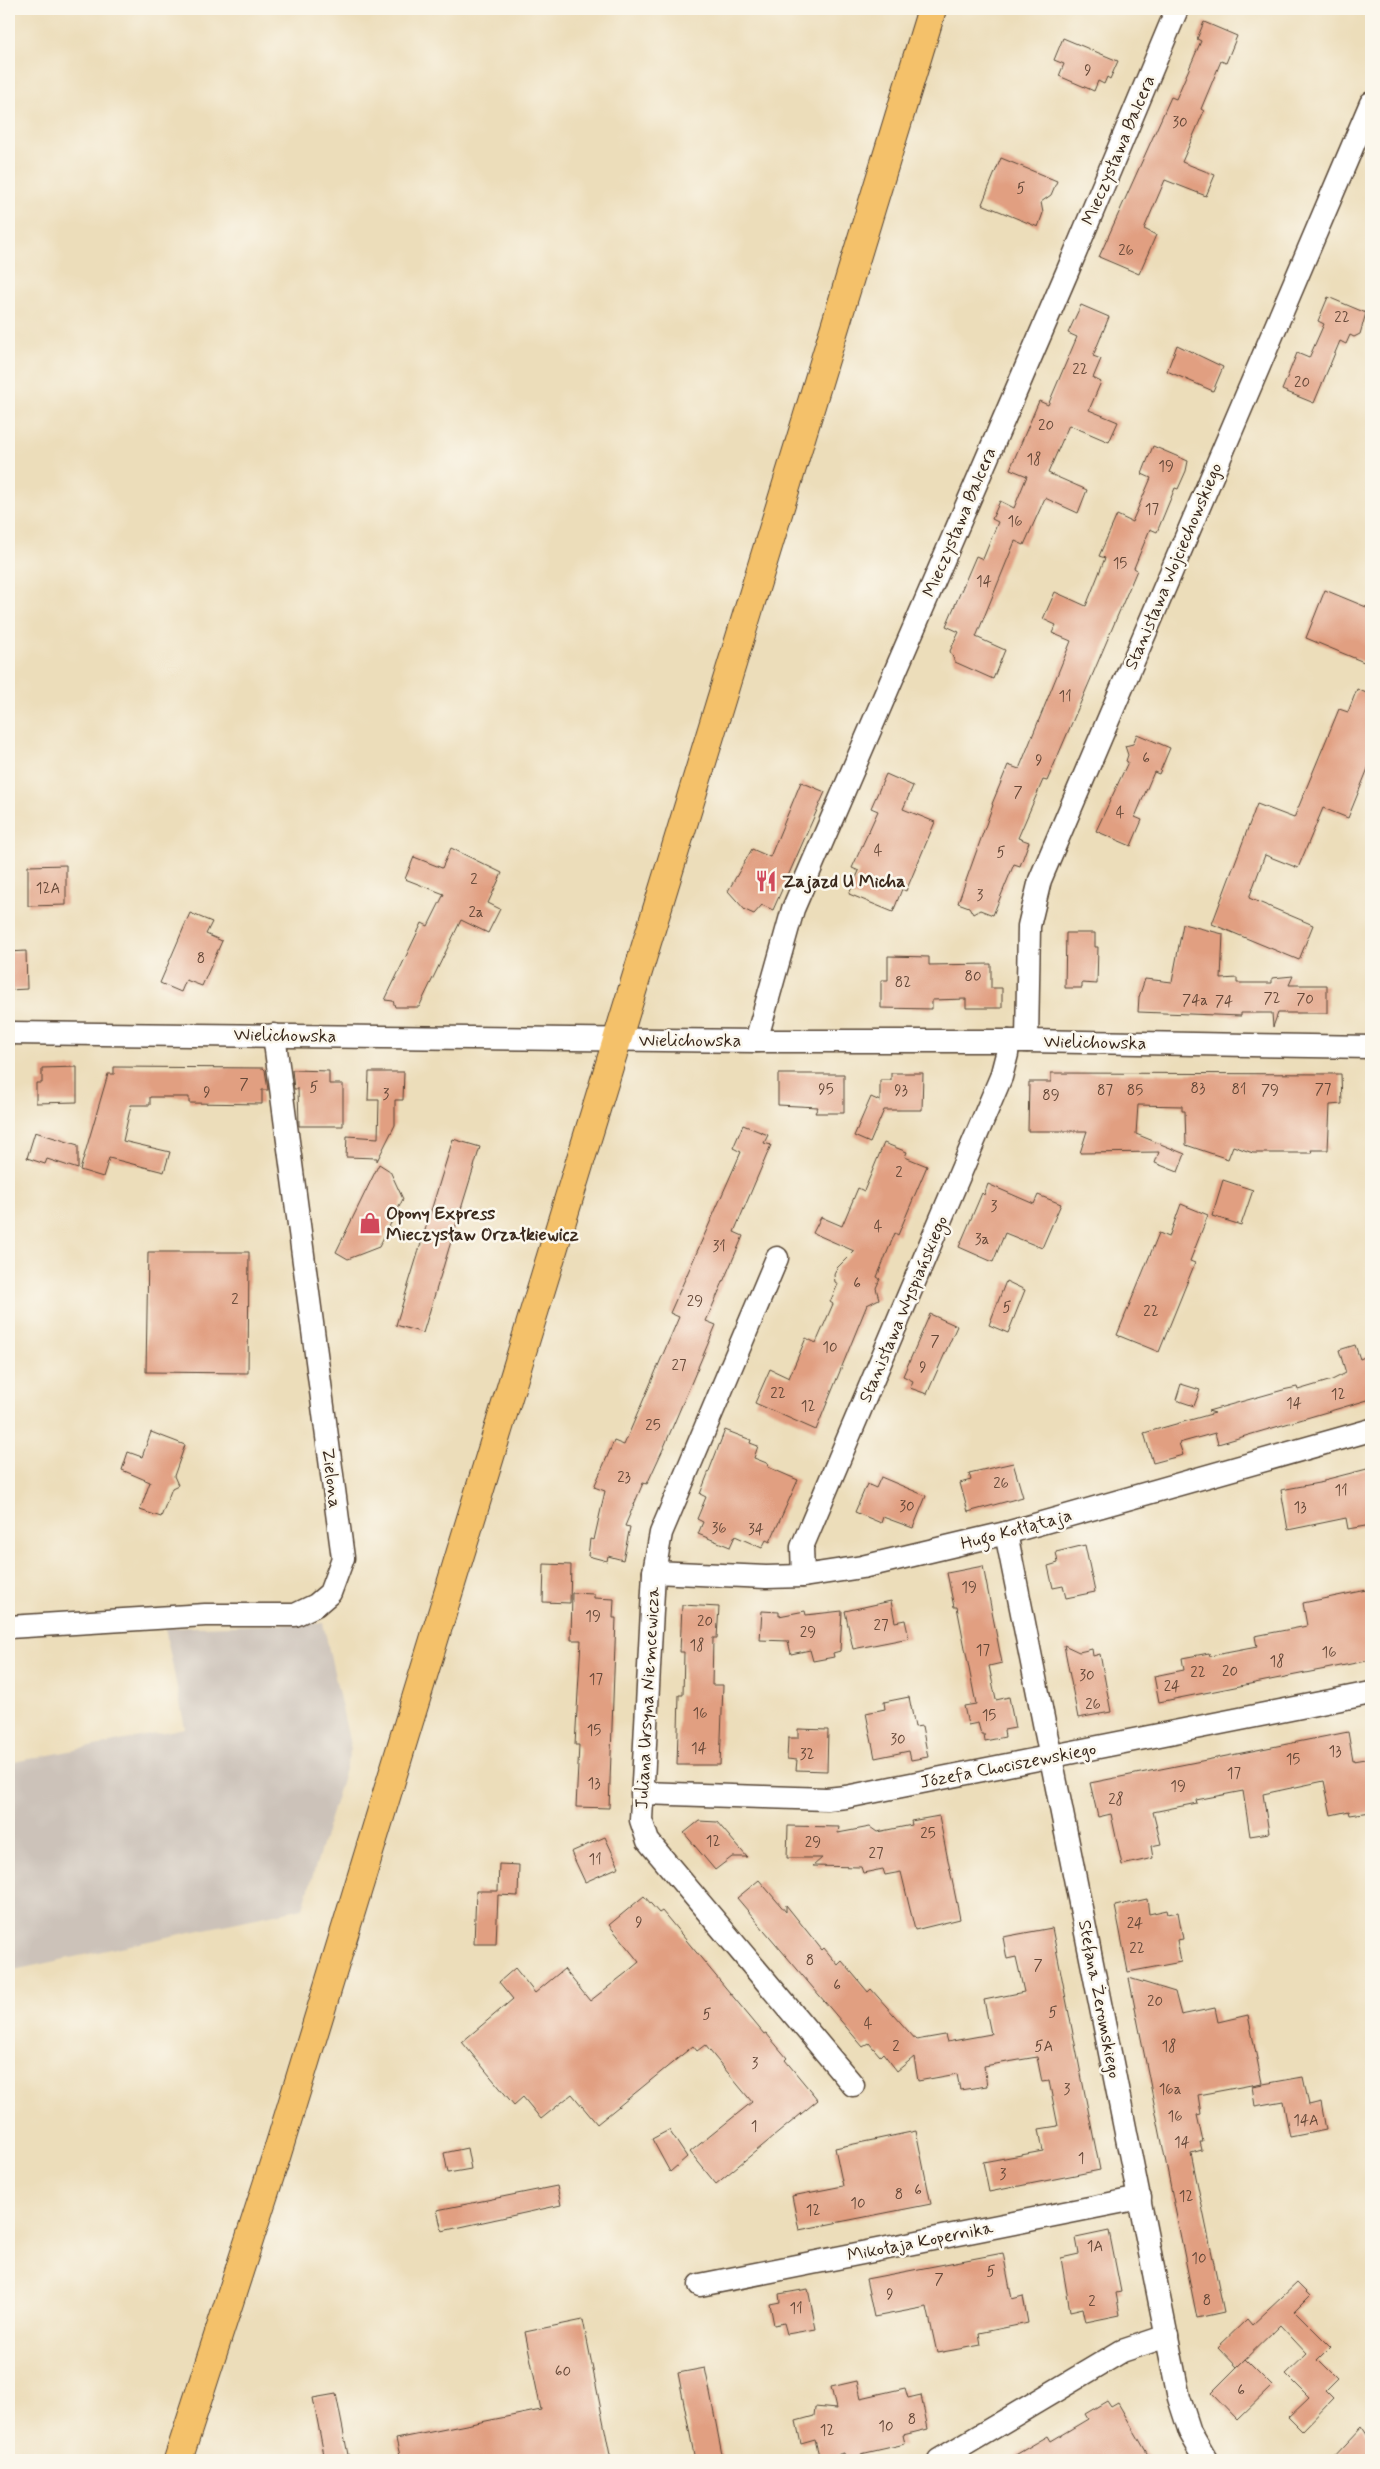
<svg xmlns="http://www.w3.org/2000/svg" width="1380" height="2469" viewBox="0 0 1380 2469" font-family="Mynerve,sans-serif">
<rect width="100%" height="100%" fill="#fbf7ec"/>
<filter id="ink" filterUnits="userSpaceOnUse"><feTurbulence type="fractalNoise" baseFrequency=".02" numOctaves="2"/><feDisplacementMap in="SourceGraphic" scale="10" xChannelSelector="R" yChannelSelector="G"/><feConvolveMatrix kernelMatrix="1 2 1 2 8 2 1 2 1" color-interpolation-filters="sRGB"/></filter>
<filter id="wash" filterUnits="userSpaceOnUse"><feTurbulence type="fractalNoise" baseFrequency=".0096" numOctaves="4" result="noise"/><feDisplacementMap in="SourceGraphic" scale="20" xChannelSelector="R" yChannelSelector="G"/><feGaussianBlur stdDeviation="1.12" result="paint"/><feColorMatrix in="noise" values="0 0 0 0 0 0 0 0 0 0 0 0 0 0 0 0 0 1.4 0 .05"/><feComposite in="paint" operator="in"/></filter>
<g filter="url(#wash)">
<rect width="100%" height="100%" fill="#ecddba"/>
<path fill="#ccc2b9" d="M323,1623L351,1749L303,1908L9,1971V1763L185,1728L165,1628Z"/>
<g id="blocks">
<g fill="#e19f81">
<path d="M1204,22L1237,36L1226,63L1221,61L1201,109L1204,111L1182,162L1215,175L1206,196L1165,180L1144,229L1156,235L1139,274L1099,257L1171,97L1176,99L1201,41L1197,39Z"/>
<path d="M1063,38L1118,61L1110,79L1107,77L1104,84L1098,81L1094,91L1059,76L1064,64L1054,60Z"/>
<path d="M1001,158L1057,181L1051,195L1041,202L1043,213L1038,227L982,204Z"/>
<path d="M1328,297L1366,313L1360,334L1354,337L1350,335L1346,344L1340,341L1314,403L1282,390L1297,353L1309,358L1324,324L1318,321Z"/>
<path d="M1081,305L1109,317L1093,356L1101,359L1093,378L1101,382L1089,410L1118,422L1109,442L1069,425L1048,473L1087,490L1078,513L1045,498L1024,545L1015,541L976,637L1005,650L993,679L955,662L950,651L959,632L946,626L976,556L983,559L998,522L992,519L1000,501L1014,508L1027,476L1010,469L1039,401L1048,405L1077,337L1068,333Z"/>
<path d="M1177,345L1223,367L1213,391L1167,371Z"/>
<path d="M1153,446L1188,461L1186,471L1178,489L1175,488L1157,532L1150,529L1134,568L1137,570L1089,683L1047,781L1043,780L1018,838L1029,842L1020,866L1014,864L993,915L980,910L973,914L969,907L958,903L993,805L992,804L1008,765L1019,769L1071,641L1052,633L1056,625L1043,619L1055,592L1086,606L1105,558L1099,556L1117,515L1132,522L1151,478L1142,474Z"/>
<path d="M1325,590L1371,609V665L1306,638Z"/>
<path d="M1357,689L1371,695V761L1348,818L1323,808L1298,868L1265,855L1249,898L1313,925L1299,960L1212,924L1257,804L1294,818L1339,709L1348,712Z"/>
<path d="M1137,734L1170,748L1159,774L1154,772L1135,817L1142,820L1131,846L1096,831L1128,762L1126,761L1128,755L1125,746L1133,744Z"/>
<path d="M886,774L913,786L903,809L935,822L906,891L902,889L893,912L849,894L859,871L852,868L878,811L871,808Z"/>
<path d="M801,782L825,792L773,910L762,905L754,914L745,910L728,891L752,849L770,857Z"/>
<path d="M451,848L502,873L488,903L500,909L488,933L461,920L419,1007H395L393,1001L385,1000L422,923L428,926L444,894L405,879L414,857L442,868Z"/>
<path d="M66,865V905L28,906V866Z"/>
<path d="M190,913L212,922L206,934L222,941L202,986L186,980L181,992L160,983Z"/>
<path d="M1183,924L1223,934L1221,979L1237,978V983H1272V978L1293,976L1289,985H1327V1013H1278L1273,1027L1272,1013H1241V1016L1138,1012L1139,997L1145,979L1172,982Z"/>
<path d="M1066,933H1095V947H1098L1097,984L1082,983V988H1065Z"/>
<path d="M26,951L27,989L9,990V952Z"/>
<path d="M888,956L929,957V965L991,964V988H1002V1008H966V999L932,1000V1009L881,1008V980H888Z"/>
<path d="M77,1067V1102L36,1103V1083H42V1068Z"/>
<path d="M114,1067L263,1068L265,1070L268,1090H262V1104L189,1103V1097H150V1105H131L123,1141L170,1152L164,1172L109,1158L103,1177L80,1170L108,1074H114Z"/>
<path d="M292,1070L329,1071V1084H343V1126H299L298,1089H294Z"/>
<path d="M369,1072H404L403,1100H395V1125L377,1161V1158L346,1157L347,1136L378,1138L379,1100H368Z"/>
<path d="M891,1073H923L922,1110H884L870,1143L854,1136L871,1097L880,1101V1080H891Z"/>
<path d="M1051,1073L1341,1074L1342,1104L1330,1105L1328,1150H1311L1312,1153H1253L1233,1146L1228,1159L1186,1145L1185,1111H1182V1106L1138,1105L1136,1134L1185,1154L1178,1172L1155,1163L1159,1152L1080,1153L1087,1131H1028L1029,1082H1051Z"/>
<path d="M778,1074H844V1113H815L818,1107L778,1105Z"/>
<path d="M743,1125L768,1135L764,1143L771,1145L734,1232L743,1236L706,1321L716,1325L664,1447L647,1484L643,1483L625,1526L630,1527L623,1560L608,1556L607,1561L588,1556L590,1539L594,1540L605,1491L594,1487L614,1441L624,1445L679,1317L670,1313L741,1152L733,1148Z"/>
<path d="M35,1132L78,1145V1169L47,1159L45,1164L27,1158Z"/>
<path d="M453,1139L480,1147L423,1333L396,1325Z"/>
<path d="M884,1143L907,1152L905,1157L927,1166L898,1235L895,1233L877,1277L880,1279L876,1288L879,1299L867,1305L816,1430L755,1403L770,1369L789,1378L806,1338L816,1343L833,1304L830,1302L838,1284L835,1282L834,1275L837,1268L854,1251L813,1233L821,1217L842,1226L858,1188L864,1191Z"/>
<path d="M379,1164L390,1171L403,1199L379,1247L348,1259L336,1252Z"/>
<path d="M1223,1180L1253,1190L1241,1225L1212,1216Z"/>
<path d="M988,1184L1034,1204L1038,1195L1061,1204L1042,1248L1005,1233L993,1262L959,1247L982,1193L984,1195Z"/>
<path d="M1181,1204L1208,1215L1190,1261L1195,1263L1159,1352L1117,1335L1159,1233L1169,1237Z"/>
<path d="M148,1252H249L248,1373L146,1372Z"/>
<path d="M1006,1281L1025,1290L1008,1333L989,1325Z"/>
<path d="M930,1314L957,1326L927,1394L910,1388L913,1381L903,1376Z"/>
<path d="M1355,1345L1360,1359L1367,1356L1371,1369V1399L1218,1444L1215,1433L1179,1443L1183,1455L1153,1463L1144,1433L1215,1413L1208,1411L1283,1390L1297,1387L1298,1390L1332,1380L1346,1373L1339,1350Z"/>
<path d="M1181,1384L1200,1390L1194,1406L1176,1400Z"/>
<path d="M725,1430L751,1440L750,1443L758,1446L754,1458L769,1464L768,1467L798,1480L770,1542L766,1540L762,1548L735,1536L730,1547L698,1534L703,1522L697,1519L706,1497L700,1494Z"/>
<path d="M151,1432L185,1445L174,1476L178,1485L172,1488L161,1517L140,1510L150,1482L122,1470L128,1452L142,1457Z"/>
<path d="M1013,1463L1023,1497L968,1512L960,1483L971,1480L969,1473Z"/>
<path d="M1371,1468V1525L1348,1529L1346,1518L1288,1530L1281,1490L1324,1482V1480Z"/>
<path d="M881,1477L926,1496L913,1528L883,1517L881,1523L855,1512L867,1484L876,1488Z"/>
<path d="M1085,1545L1095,1592L1066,1598L1063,1586L1053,1588L1048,1566L1058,1563L1056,1552Z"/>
<path d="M544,1564L571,1565L570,1603L543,1602Z"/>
<path d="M983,1566L1002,1663L989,1666L996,1700L1009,1697L1015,1728L1004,1730L1005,1737L985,1741L984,1734H981L978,1723L968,1725L964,1706L976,1704L957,1607H954L947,1573Z"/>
<path d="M1366,1590L1371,1617V1660L1159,1702L1154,1676L1184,1670L1182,1658L1209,1653L1210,1656L1257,1647L1255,1636L1307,1626L1303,1603Z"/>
<path d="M572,1593L594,1594V1598L614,1599L613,1618H616L609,1808L576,1807L579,1745H575L581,1640H571Z"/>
<path d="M891,1601L895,1622L905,1620L909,1638L853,1649L845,1611Z"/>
<path d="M682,1605L719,1607L717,1638H713L712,1685H723L720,1765H677L679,1695H683L684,1652H680Z"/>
<path d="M762,1611L779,1612V1616L805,1611L806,1615L842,1611L840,1651L833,1653L834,1657L813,1661L810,1650L791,1654L788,1641L760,1640Z"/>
<path d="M1064,1645L1079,1652L1092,1649L1093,1656L1100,1654L1111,1712L1078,1718Z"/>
<path d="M909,1697L915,1727L922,1726L928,1757L911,1760L909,1751L875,1758L866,1713L885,1709L884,1702Z"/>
<path d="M798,1729L828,1730L827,1771L796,1770L797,1760L787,1759L788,1738H798Z"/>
<path d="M1348,1732L1353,1761L1371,1758V1778L1366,1779L1371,1812L1350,1815L1349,1811L1331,1815L1324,1781L1263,1794L1269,1833L1250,1836L1243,1791L1196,1800L1197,1803L1153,1812L1161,1844L1151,1846L1153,1858L1122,1865L1111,1814L1098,1817L1090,1783Z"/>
<path d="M939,1816L960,1919L915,1930L901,1872L885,1875L883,1869L863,1873L861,1867L813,1866L822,1858H787L788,1826L839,1827L838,1833L870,1827L877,1832L912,1825L911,1821Z"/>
<path d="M699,1821L717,1822L747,1857H732L715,1870L684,1833Z"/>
<path d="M605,1837L619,1867L585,1882L571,1852Z"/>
<path d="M499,1864L519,1865L518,1896L498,1895L496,1944H474L476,1891H498Z"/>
<path d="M759,1880L786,1912V1905L822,1950L824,1948L838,1965L842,1961L868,1992L871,1989L916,2040L945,2035L947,2042L991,2034L984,2000L1024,1992L1016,1957L1007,1959L1003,1937L1052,1928L1100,2170L989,2192L983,2162L1043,2151L1039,2129L1058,2126L1049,2081L1042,2082L1037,2057L984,2066L987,2086L960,2090L957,2074L918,2081L914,2057L897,2071L883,2053L880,2056L869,2043L863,2047L737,1898Z"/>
<path d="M644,1896L659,1913L662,1911L764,2034L766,2033L787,2058L785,2060L818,2100L716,2184L690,2152L752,2102L705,2045L697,2051L693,2046L597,2124L572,2094L541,2119L523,2097L514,2105L462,2042L513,1999L499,1982L515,1968L535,1993L564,1969L590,2001L626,1973L639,1962L609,1925Z"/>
<path d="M1147,1899L1149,1914L1167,1910L1168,1914L1178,1912L1183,1939L1177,1940L1181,1962L1128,1972L1115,1906Z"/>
<path d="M1129,1978L1175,1992L1181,2015L1215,2008L1218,2022L1248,2015L1262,2083L1198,2095L1201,2114L1197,2115L1203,2142H1200L1202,2150L1191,2153L1224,2312L1197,2318Z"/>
<path d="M1303,2077L1309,2105L1321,2102L1326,2130L1290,2137L1283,2101L1255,2106L1252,2086Z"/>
<path d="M669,2130L687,2157L670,2172L652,2139Z"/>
<path d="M916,2131L931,2204L799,2230L792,2196L843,2186L835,2148Z"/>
<path d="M467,2148L471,2169L448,2173L444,2153Z"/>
<path d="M557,2186L561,2205L442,2231L437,2210Z"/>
<path d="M1109,2231L1121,2292L1116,2293L1120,2315L1086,2322L1083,2308L1070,2311L1061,2258L1079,2254L1076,2238Z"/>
<path d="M1003,2253L1012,2299L1023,2296L1028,2323L979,2333L981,2345L937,2353L927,2307L874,2317L866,2279Z"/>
<path d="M1297,2283L1310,2296L1295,2311L1331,2347L1318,2360L1337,2379L1325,2391L1333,2399L1302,2431L1288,2417L1309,2397L1286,2374L1307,2354L1280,2325L1237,2367L1218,2347L1247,2319L1252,2325Z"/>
<path d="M808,2289L816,2329L787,2334L784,2323L774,2325L770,2304L780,2302L779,2294Z"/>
<path d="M583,2320L611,2460H401L396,2439L541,2410L525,2332Z"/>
<path d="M1245,2359L1272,2386L1237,2420L1211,2393Z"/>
<path d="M705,2368L710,2392L723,2460H695L678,2373Z"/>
<path d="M857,2381L861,2398L905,2388L908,2398L921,2395L928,2429L903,2435L905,2444L861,2454L863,2460H845L844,2453L820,2459L815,2440L801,2444L796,2421L814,2416L815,2407L836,2409L831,2387Z"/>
<path d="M336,2394L349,2460H325L313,2398Z"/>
<path d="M1107,2401L1111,2407L1118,2403L1151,2460H1007L1048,2436L1051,2441L1088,2419L1085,2414Z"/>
<path d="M1362,2427L1371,2441V2460H1331Z"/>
</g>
</g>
</g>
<g filter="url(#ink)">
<use href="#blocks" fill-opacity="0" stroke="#564535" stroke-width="1"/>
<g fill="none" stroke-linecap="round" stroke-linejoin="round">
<g stroke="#564535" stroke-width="25">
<g id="minor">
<path d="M9,1033L756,1041H1027L1371,1047"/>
<path d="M756,1041L793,909L1068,270L1177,9"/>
<path d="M1027,1041L1029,926L1040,880L1371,103"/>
<path d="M777,1258L661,1533L654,1572L641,1820L648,1841L853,2085"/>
<path d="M1006,1533L1179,2398L1190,2432L1206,2460"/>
<path d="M654,1572L766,1577L803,1576L862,1567L1006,1533L1371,1430"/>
<path d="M803,1576L802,1547L1001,1077L1007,1054L1008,1041"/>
<path d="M9,1627L205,1615H295L316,1605L330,1593L343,1558L274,1035"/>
<path d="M642,1793L827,1799L846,1797L1371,1693"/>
<path d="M700,2285L1140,2198"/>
<path d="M939,2460L1122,2351L1167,2336"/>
</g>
</g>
<g stroke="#564535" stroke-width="30">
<path id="major" d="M178,2460L276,2157L932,9"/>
</g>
<use href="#minor" stroke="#fff" stroke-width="22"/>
<use href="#major" stroke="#f4c16a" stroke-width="28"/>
</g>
</g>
<defs>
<g id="restaurant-bare" transform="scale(1.725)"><path d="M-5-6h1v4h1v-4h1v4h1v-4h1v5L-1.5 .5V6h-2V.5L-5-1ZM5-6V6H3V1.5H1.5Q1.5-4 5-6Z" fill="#d1495b" stroke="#fbf7ec" stroke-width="2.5" paint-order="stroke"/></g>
<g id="shop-bare" transform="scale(1.725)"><path d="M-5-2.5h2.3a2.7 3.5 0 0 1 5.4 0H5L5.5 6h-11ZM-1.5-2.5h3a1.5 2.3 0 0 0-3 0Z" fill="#d1495b" stroke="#fbf7ec" stroke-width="2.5" paint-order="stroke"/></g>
</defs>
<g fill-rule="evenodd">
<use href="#restaurant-bare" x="766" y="881"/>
<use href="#shop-bare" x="370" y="1223"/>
</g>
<g text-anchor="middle" stroke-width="5" stroke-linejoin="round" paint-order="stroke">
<g font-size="15" fill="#644737">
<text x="1088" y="75">9</text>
<text x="1180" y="127">30</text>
<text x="1021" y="193">5</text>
<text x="1126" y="255">26</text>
<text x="1342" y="322">22</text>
<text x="1080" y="374">22</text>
<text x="1302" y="387">20</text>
<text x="1046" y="430">20</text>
<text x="1034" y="464">18</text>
<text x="1166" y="471">19</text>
<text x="1152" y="514">17</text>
<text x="1015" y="526">16</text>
<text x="1120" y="568">15</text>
<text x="984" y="586">14</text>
<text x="1065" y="701">11</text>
<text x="1146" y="763">6</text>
<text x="1039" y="765">9</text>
<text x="1018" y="797">7</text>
<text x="1120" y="817">4</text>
<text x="878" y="855">4</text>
<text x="1001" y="857">5</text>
<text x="474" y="884">2</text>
<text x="48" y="893">12A</text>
<text x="980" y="900">3</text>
<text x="476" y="917">2a</text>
<text x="201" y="963">8</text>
<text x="973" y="981">80</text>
<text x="903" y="987">82</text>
<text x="1272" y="1003">72</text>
<text x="1305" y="1004">70</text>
<text x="1195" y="1005">74a</text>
<text x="1224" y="1006">74</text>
<text x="244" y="1089">7</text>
<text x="314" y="1092">5</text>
<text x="1198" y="1093">83</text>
<text x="826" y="1094">95</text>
<text x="1239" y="1094">81</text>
<text x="1323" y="1094">77</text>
<text x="901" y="1095">93</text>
<text x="1105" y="1095">87</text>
<text x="1135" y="1095">85</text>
<text x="1270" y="1095">79</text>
<text x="207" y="1097">9</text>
<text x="386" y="1099">3</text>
<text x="1051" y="1100">89</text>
<text x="899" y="1177">2</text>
<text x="994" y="1211">3</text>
<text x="878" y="1231">4</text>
<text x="982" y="1244">3a</text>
<text x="719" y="1251">31</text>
<text x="857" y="1288">6</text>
<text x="235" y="1304">2</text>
<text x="695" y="1306">29</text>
<text x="1007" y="1312">5</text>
<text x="1151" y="1316">22</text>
<text x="935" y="1346">7</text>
<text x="830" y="1352">10</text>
<text x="679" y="1370">27</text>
<text x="923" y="1372">9</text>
<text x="778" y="1398">22</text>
<text x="1338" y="1399">12</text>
<text x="1294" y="1408">14</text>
<text x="808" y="1411">12</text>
<text x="653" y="1430">25</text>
<text x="624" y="1482">23</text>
<text x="1001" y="1488">26</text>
<text x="1341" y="1495">11</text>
<text x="907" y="1511">30</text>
<text x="1300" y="1512">13</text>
<text x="719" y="1533">36</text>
<text x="756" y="1534">34</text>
<text x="969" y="1592">19</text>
<text x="593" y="1621">19</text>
<text x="705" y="1626">20</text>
<text x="881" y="1630">27</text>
<text x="808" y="1637">29</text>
<text x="697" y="1650">18</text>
<text x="983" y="1655">17</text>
<text x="1329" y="1657">16</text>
<text x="1277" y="1666">18</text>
<text x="1230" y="1676">20</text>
<text x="1198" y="1677">22</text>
<text x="1087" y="1680">30</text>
<text x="596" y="1684">17</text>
<text x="1172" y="1691">24</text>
<text x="1093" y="1709">26</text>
<text x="700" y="1718">16</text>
<text x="989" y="1720">15</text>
<text x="594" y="1735">15</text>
<text x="898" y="1744">30</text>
<text x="699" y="1753">14</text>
<text x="1335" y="1756">13</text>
<text x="807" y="1759">32</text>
<text x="1293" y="1764">15</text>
<text x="1234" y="1778">17</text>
<text x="594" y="1788">13</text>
<text x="1178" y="1791">19</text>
<text x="1116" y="1804">28</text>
<text x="928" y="1838">25</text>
<text x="713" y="1846">12</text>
<text x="813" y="1847">29</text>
<text x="876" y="1858">27</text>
<text x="595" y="1864">11</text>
<text x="639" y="1927">9</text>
<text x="1135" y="1928">24</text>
<text x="1137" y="1953">22</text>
<text x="810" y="1965">8</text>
<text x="1038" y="1970">7</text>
<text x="837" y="1990">6</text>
<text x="1155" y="2006">20</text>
<text x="1053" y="2017">5</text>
<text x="707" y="2019">5</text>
<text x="868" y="2028">4</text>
<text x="896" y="2051">2</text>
<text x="1044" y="2051">5A</text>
<text x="1169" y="2051">18</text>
<text x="755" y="2068">3</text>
<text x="1067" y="2094">3</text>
<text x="1170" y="2094">16a</text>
<text x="1175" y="2121">16</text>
<text x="1306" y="2125">14A</text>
<text x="754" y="2131">1</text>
<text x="1182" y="2147">14</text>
<text x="1081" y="2163">1</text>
<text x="1003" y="2179">3</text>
<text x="918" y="2195">6</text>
<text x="899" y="2199">8</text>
<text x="1186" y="2201">12</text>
<text x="858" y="2208">10</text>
<text x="813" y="2215">12</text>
<text x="1095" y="2251">1A</text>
<text x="1199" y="2263">10</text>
<text x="991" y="2276">5</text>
<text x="939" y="2284">7</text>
<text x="890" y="2299">9</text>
<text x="1207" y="2305">8</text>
<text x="1092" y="2306">2</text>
<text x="796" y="2313">11</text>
<text x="563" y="2376">60</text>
<text x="1241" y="2395">6</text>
<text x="912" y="2424">8</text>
<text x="886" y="2431">10</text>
<text x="827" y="2435">12</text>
</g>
<g font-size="18" fill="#3b2a1e" stroke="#fbf7ec">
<text transform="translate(1118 150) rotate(-67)" y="6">Mieczysława Balcera</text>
<text transform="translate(959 522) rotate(-67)" y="6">Mieczysława Balcera</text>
<text transform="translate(1173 566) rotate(-67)" y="6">Stanisława Wojciechowskiego</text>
<text transform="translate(285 1035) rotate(1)" y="6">Wielichowska</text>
<text x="690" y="1046">Wielichowska</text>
<text transform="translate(1095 1042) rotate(1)" y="6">Wielichowska</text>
<text transform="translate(903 1309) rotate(-67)" y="6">Stanisława Wyspiańskiego</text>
<text transform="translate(332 1478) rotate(83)" y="6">Zielona</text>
<text transform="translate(1016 1529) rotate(-15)" y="6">Hugo Kołłątaja</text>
<text transform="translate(647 1698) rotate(-87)" y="6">Juliana Ursyna Niemcewicza</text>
<text transform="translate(1008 1765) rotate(-11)" y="6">Józefa Chociszewskiego</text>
<text transform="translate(1100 1999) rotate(79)" y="6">Stefana Żeromskiego</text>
<text transform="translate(920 2241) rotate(-11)" y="6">Mikołaja Kopernika</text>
</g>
<g font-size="18" font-weight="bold" fill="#3b2a1e" stroke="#fbf7ec" text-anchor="start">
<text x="782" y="887">Zajazd U Micha</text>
<text x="386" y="1219">Opony Express<tspan x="386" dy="21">Mieczysław Orzałkiewicz</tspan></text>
</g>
</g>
<rect width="1380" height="2469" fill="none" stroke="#fbf7ec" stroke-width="30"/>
</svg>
